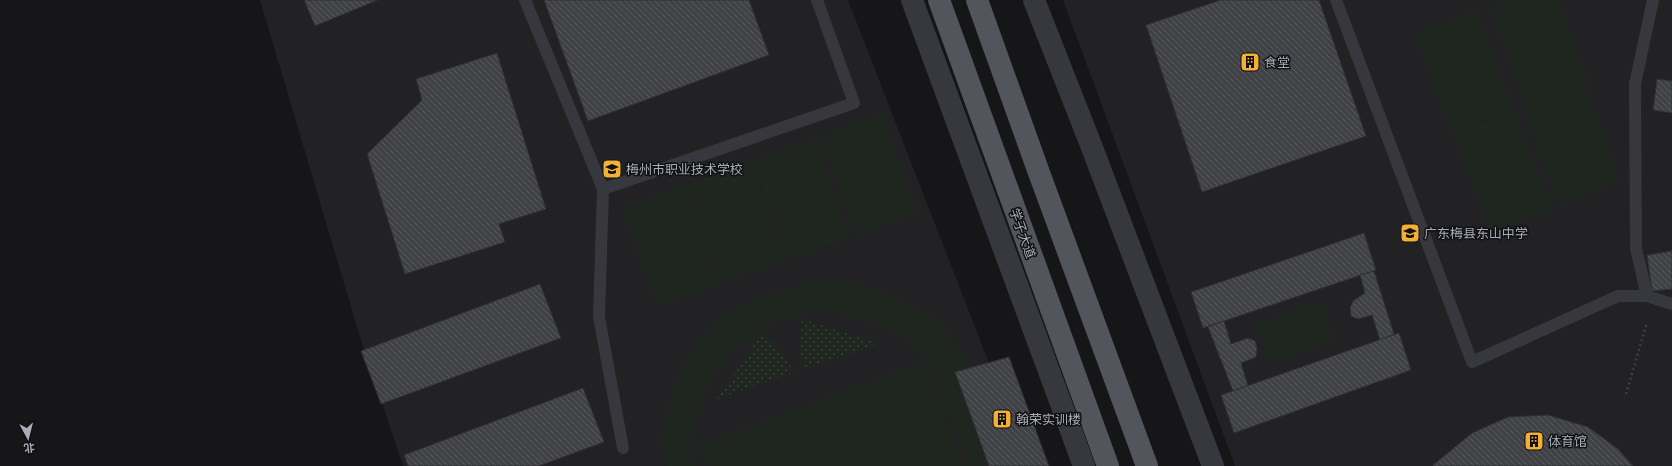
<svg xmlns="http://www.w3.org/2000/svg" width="1672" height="466" viewBox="0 0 1672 466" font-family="'DM Sans','Noto Sans SC',sans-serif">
<defs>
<pattern id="grass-dots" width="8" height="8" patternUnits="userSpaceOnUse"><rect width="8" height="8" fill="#1e261f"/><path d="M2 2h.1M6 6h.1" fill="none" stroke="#3c433d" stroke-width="1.8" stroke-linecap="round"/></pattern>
<pattern id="building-back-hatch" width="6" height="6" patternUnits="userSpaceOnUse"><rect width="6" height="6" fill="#404145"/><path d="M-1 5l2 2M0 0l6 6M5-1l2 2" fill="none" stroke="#595a5e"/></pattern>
</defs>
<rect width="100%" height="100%" fill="#161618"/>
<g fill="#222225">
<path d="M260,0H848L1029,466H403L360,337Z"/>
<path d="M1063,0H1672V466H1235Z"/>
</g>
<g fill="url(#grass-dots)">
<path d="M802,319L879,344L806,368L800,353Z"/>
<path d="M761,335L775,343L794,372L717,399Z"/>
</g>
<g fill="#1e261f">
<path d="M1509,0H1559L1589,83L1585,85L1621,182L1558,205L1522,106L1526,104L1490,7Z"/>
<path d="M1477,10L1513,109L1451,132L1415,33Z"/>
<path d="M1516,111L1552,209L1490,232L1453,133Z"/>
<path d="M882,114L918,213L856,236L820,137Z"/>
<path d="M815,139L851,238L789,260L752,162Z"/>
<path d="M749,162L785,260L723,283L687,184Z"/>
<path d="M684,185L721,284L658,307L622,208Z"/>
<path d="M831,281L856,284L875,289L912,304L931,316L945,329L961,350L1006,466H968L928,360C911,341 892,330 868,322C854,318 840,313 827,312C794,309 749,334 728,358C718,370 711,383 705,397C700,408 690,432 690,443C690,450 696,459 698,466H667C658,443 662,427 669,404C678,373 694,343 718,321C723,316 730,313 736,310C766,293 797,283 831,281Z"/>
<path d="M1321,301L1335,341L1270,364L1256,324Z"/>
<path d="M924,362L963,466H707L699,445Z"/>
</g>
<g fill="url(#building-back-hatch)" stroke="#303034">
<path d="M304,0H378L315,26Z"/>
<path d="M544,0H749L769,55L588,121Z"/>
<path d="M1221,0H1319L1366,136L1202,192L1146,25Z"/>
<path d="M497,53L546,209L499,224L505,242L405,274L367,154L422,100L416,79Z"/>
<path d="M1657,79L1672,81V113L1653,110Z"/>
<path d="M1364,233L1376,270L1203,328L1191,292Z"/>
<path d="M1672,251V289L1652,291L1647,255Z"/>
<path d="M1374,271L1394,334L1380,340L1372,315L1358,319L1351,316L1350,308L1353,301L1365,293L1360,275Z"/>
<path d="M540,284L561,338L381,404L361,351Z"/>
<path d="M1224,321L1231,344L1248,338L1255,341L1257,348L1256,357L1241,363L1248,386L1233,391L1208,327Z"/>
<path d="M1399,333L1411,370L1234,433L1221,395Z"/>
<path d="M1009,357L1049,466H989L955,372Z"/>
<path d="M583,388L604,442L539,466H408L404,455Z"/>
<path d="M1548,415L1588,427L1618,449L1633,466H1432L1472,433L1508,417Z"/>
</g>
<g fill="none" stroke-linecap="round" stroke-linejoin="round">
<path stroke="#3d3f44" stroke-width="2.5" stroke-dasharray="2 3" stroke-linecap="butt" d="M1626,394L1647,322"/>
<g stroke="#37383d" stroke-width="12">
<path d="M525,0L603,189L599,317L623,448"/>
<path d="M1336,0L1472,362L1618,296H1647L1672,304"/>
<path d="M603,189L854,103L817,0"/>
<path d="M1647,296L1636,248L1635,84L1653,0"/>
</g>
<g stroke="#37383d" stroke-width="22">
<path d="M912,0L1084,466"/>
<path d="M1034,0L1091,145L1213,466"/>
</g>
<g stroke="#53555c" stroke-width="22">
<path d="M939,0L1108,466"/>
<path d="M977,0L1038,170L1147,466"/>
</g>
</g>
<defs>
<g id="building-square" transform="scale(1)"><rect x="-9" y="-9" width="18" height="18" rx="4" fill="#f2b134" stroke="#111113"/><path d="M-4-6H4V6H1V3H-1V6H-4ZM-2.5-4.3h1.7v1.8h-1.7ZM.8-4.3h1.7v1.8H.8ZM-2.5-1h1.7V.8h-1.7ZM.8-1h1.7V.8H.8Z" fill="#111"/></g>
<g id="school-square" transform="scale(1)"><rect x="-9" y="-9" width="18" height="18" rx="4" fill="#f2b134" stroke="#111113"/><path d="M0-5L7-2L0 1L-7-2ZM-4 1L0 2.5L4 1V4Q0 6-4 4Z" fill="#111"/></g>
</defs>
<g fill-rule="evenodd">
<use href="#building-square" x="1250" y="62"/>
<use href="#school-square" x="612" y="169"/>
<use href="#school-square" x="1410" y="233"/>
<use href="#building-square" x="1002" y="419"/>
<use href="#building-square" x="1534" y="441"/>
</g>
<g text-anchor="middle" stroke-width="3" stroke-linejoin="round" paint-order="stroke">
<g font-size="13" fill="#a8adb8" stroke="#111113" text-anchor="start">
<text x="1264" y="67">食堂</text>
<text x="626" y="174">梅州市职业技术学校</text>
<text x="1424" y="238">广东梅县东山中学</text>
<text x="1016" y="424">翰荣实训楼</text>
<text x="1548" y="446">体育馆</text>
</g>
<g font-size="13" fill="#a8adb8" stroke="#111113">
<text transform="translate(1023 233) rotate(70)" y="5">学子大道</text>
</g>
</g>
<g transform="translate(28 438) rotate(173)" stroke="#111113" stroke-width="3" paint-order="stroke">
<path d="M0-3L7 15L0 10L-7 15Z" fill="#a8adb8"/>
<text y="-6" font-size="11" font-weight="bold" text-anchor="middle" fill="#a8adb8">北</text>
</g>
</svg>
